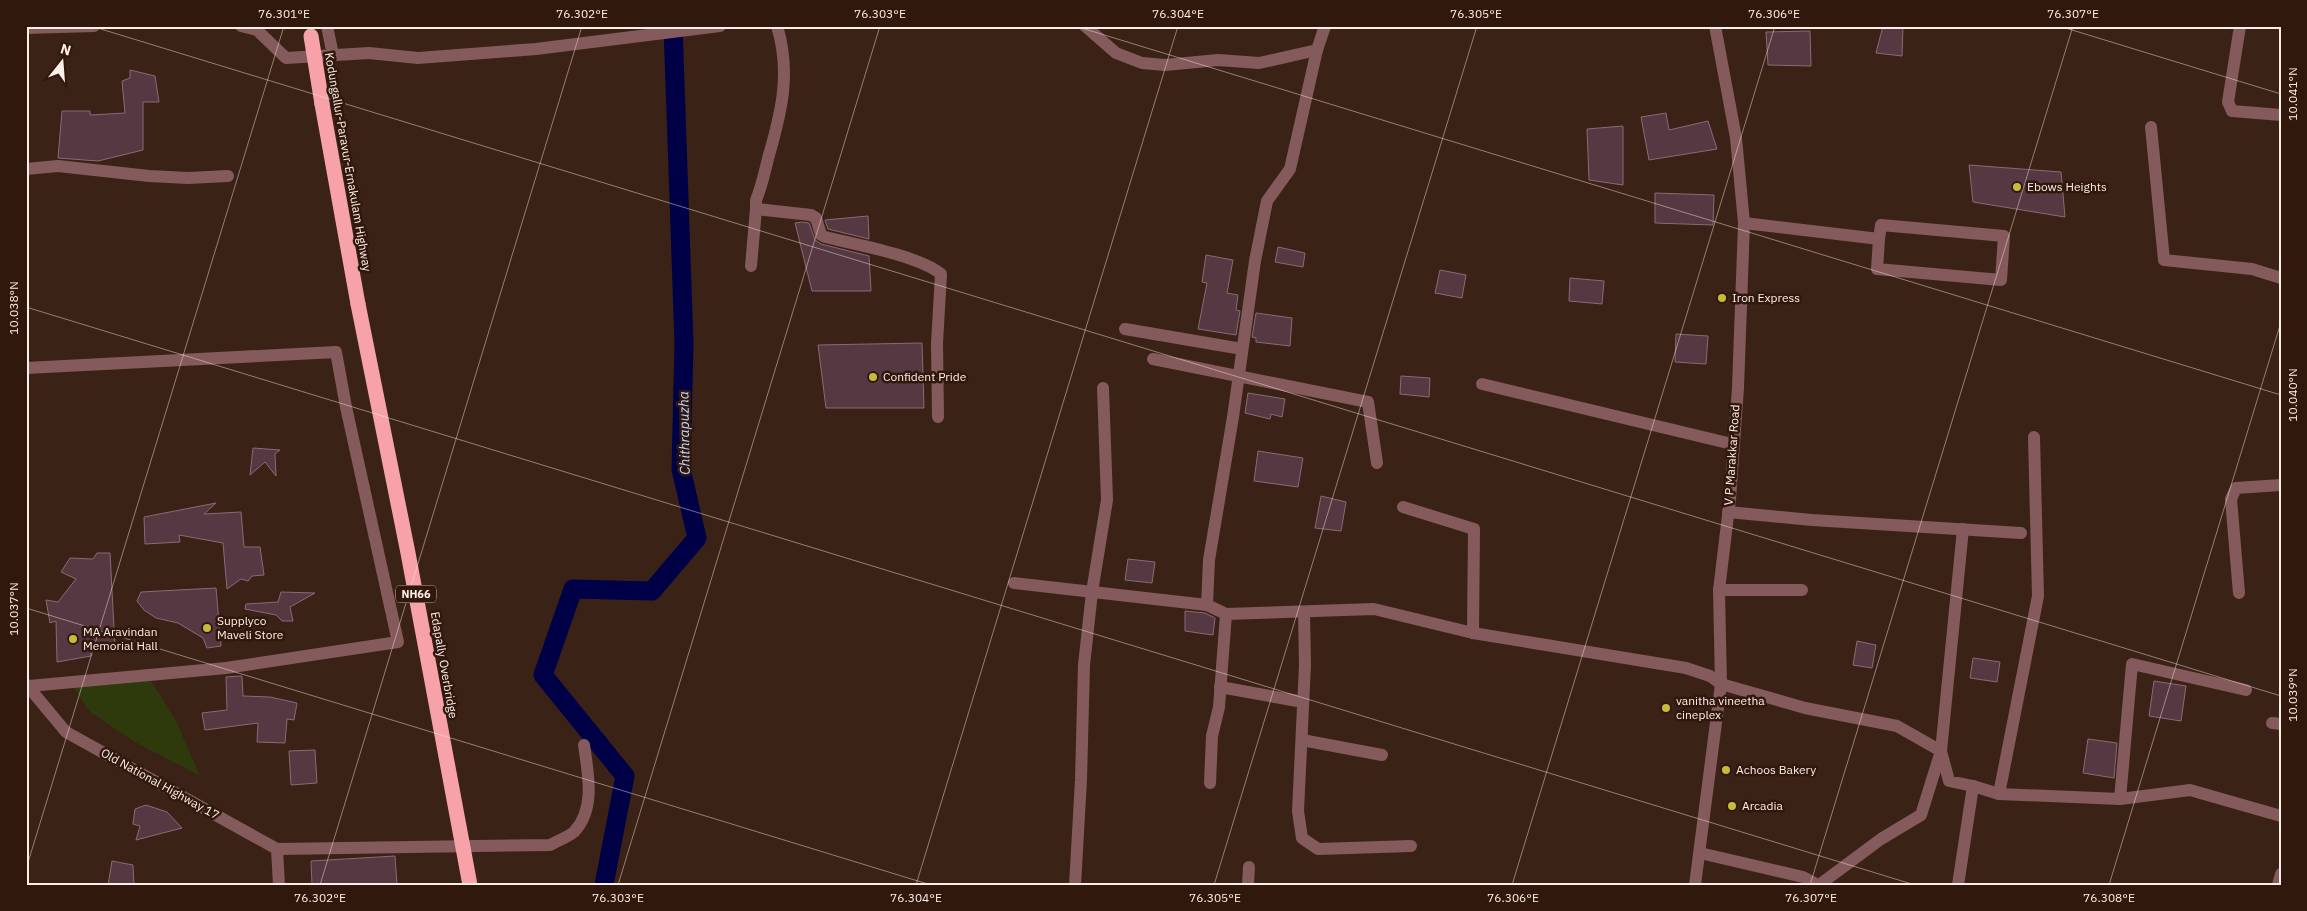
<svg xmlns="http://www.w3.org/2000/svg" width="2307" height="911" viewBox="0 0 2307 911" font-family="'IBM Plex Sans',sans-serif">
<rect width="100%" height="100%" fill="#3b2216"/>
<path fill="#2e390c" d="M145,671L176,721L200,776L133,741L89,711L66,676Z"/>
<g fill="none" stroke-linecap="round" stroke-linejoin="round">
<path stroke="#000046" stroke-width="19" d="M604,885L625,776L543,675L573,589L652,591L697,538L681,469L684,343L673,26"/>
</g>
<g fill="#553842" stroke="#8a6a74">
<path d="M1883,26H1903L1902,56L1876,53Z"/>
<path d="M1810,31L1811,66L1768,65L1766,32Z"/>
<path d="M130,70L155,76L159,102H143V150L98,161L58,158L62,111H90V115L125,113L122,81L130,78Z"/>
<path d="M1666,113L1669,130L1708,121L1717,149L1649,160L1641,117Z"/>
<path d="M1623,126V185L1589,180L1587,129Z"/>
<path d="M1969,165L2061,172L2065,217L1973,202Z"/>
<path d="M1655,193L1714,195L1713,225L1655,223Z"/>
<path d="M868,216L869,239L828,229L825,220Z"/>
<path d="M802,222L809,223L815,240L821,244L869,256L871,291H812L795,223Z"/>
<path d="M1278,247L1305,253L1303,267L1275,262Z"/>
<path d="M1206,255L1233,260L1227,293L1238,295L1236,310L1240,311L1236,335L1198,329L1207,283L1202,282Z"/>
<path d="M1440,270L1466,275L1462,298L1435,293Z"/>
<path d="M1570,278L1604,281L1602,304L1569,301Z"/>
<path d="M1256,313L1292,318L1290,346L1256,342V338L1252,337Z"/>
<path d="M1676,334L1708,336L1706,364L1675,362Z"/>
<path d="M922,343L924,408H826L818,345Z"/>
<path d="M1401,376L1430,378L1429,397L1400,394Z"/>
<path d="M1248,393L1285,399L1282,417L1271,414L1270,419L1245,413Z"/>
<path d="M253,448L280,450L275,454L276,476L265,462L250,475Z"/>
<path d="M1258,451L1303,458L1298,487L1254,481Z"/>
<path d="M1321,496L1346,502L1341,531L1315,528Z"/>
<path d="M216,503L204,514L241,512L244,547H260L264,575L252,576L248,581L241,579L227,589L223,543L179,535L180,542L145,544L144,517Z"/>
<path d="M97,553H110L115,647H90L91,656L57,662L56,621L50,623L46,600L58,602L76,579L61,572L70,558L93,559Z"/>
<path d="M1128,559L1155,562L1152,583L1125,580Z"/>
<path d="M216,588L221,646L207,648L203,638L178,623L156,618L144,610L137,601L141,592Z"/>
<path d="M281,592L315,593L290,607L293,621H282L276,615L245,609L246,604L278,602Z"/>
<path d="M1185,611L1205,613L1215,618L1213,635L1185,631Z"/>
<path d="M1857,641L1876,645L1872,668L1853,665Z"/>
<path d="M1973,658L2000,662L1997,682L1970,678Z"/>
<path d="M242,676L243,696L270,697L297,703L294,720L287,719L285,743L257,742L258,723L205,730L202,713L227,710L226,677Z"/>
<path d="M2154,681L2186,686L2181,721L2149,716Z"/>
<path d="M2088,739L2117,743L2114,778L2083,773Z"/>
<path d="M315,750L317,783L291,785L289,751Z"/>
<path d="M146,805L167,812L182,828L136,840L140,826L133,824L135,809Z"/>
<path d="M395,856L397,885H312L311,861Z"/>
<path d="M112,861L133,865L134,885H108Z"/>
</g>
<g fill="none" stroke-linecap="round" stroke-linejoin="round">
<g stroke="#845a5c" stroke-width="12">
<path d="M241,26L257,30L286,58L369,53L418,58L536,49L720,26"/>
<path d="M327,26L333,55"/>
<path d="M777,26C791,72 782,110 769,155C765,170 762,186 756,200V209L811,215L816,218L821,235L825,237C855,244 919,256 941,274L937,343L938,417"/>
<path d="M1085,26L1116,53L1142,63L1165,65L1218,60L1259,63L1317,50L1325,26"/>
<path d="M2240,26L2228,102L2232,111L2281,115"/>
<path d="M26,28L94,26"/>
<path d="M1317,50L1290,169L1267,201L1255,261L1233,417L1209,560L1207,605L1226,614L1374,609L1473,633L1686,668L1710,676L1721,684L1805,708L1897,726L1941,751L1949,781L1973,786L1999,794L2120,799L2190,790L2281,816"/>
<path d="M2151,127L2164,260L2252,269L2281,278"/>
<path d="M26,169L58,166L149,176L188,178L228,176"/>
<path d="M1744,223L1879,239L1877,269L2001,280L2004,236L1881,225L1879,239"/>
<path d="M751,266L756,209"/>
<path d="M1125,329L1242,349"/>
<path d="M1153,359L1368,402L1377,463"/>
<path d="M26,368L336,352L346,407L398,642L226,668L29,686"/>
<path d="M1482,384L1732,444"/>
<path d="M1403,507L1474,529L1473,633"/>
<path d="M1728,512L1812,520L2021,533"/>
<path d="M1014,583L1207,605"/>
<path d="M1719,590H1802"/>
<path d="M2239,593L2231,499L2236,488L2281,485"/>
<path d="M1304,612L1305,665L1298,811L1302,838L1318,849L1411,846"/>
<path d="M26,684L66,732L277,849L279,885"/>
<path d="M1220,687L1303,702"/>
<path d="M2272,723L2281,724"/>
<path d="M1302,740L1382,755"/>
<path d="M1210,783L1212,736L1219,707L1226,614"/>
<path d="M1999,794L2038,596L2034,437"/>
<path d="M2120,799L2132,664L2246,690"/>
<path d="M277,849L550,845C557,841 568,837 574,832C596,809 588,773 584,745"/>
<path d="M1700,853L1803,877L1818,885"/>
<path d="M1075,885L1081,780L1084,665L1092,592L1107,500L1103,388"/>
<path d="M1248,885L1249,867"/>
<path d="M1695,885L1721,684L1719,590L1730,499L1738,388L1744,223L1736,138L1715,26"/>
<path d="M1819,885L1881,839L1921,815L1941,751L1963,529"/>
<path d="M1958,885L1973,786"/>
<path d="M2278,885L2281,874"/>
</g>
<path stroke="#f7a2a8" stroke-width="15" d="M322,104L358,304"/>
<g stroke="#f7a2a8" stroke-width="15">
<path d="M311,36L322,104"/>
<path d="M358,304L408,553L470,885"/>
</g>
</g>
<path fill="none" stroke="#feefe9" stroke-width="1" stroke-opacity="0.45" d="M91,26L2281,696M1075,26L2281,395M2059,26L2281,94M26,307L1915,885M26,608L931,885M26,869L284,26M320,885L582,26M618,885L880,26M916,885L1178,26M1214,885L1477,26M1512,885L1775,26M1810,885L2073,26M2109,885L2281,322"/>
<g fill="#c7bb3b" stroke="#30180d" stroke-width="2">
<circle cx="2017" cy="187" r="5"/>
<circle cx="1722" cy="298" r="5"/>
<circle cx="873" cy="377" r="5"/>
<circle cx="207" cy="628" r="5"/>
<circle cx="73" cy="639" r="5"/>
<circle cx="1666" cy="708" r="5"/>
<circle cx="1726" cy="770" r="5"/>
<circle cx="1732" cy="806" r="5"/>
</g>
<g text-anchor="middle" stroke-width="5" stroke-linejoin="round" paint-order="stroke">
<rect fill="#30180d" stroke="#c0aea7" stroke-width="1" x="396" y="585.5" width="40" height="17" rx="4"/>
<g font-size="11" font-weight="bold" fill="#feefe9">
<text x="416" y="598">NH66</text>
</g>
<g font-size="12" fill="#feefe9" stroke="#30180d">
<text transform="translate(348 162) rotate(80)" y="4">Kodungallur-Paravur-Ernakulam Highway</text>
<text transform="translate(1732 455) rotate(-86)" y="4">V P Marakkar Road</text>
<text transform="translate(444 665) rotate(80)" y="4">Edapally Overbridge</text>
<text transform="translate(160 784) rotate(29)" y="4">Old National Highway 17</text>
</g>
<g font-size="12" fill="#feefe9" stroke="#30180d" text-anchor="start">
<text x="2027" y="191">Ebows Heights</text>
<text x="1732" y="302">Iron Express</text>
<text x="883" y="381">Confident Pride</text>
<text x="217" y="625">Supplyco<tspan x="217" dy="14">Maveli Store</tspan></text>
<text x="83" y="636">MA Aravindan<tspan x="83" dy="14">Memorial Hall</tspan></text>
<text x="1676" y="705">vanitha vineetha<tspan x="1676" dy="14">cineplex</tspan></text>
<text x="1736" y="774">Achoos Bakery</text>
<text x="1742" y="810">Arcadia</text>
</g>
<g font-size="14" font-style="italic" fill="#c0d5ff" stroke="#30180d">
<text transform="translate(684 433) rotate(-91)" y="5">Chithrapuzha</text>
</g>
</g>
<rect width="2307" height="911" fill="none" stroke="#30180d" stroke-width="55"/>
<g transform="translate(62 62) rotate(17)" stroke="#30180d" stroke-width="4" paint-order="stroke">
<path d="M0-4L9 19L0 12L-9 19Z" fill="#feefe9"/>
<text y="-8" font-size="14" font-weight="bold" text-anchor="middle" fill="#feefe9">N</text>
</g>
<rect x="28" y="28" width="2252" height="856" fill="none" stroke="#feefe9" stroke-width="2"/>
<g font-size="12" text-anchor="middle" fill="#feefe9">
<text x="284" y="18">76.301°E</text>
<text x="582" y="18">76.302°E</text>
<text x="880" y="18">76.303°E</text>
<text x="1178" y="18">76.304°E</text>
<text x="1476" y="18">76.305°E</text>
<text x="1774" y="18">76.306°E</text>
<text x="2073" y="18">76.307°E</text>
<text transform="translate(2293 94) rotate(-90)" y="4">10.041°N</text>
<text transform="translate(14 308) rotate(-90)" y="4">10.038°N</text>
<text transform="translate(2293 395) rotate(-90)" y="4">10.040°N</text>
<text transform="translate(14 609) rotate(-90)" y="4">10.037°N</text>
<text transform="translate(2293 695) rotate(-90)" y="4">10.039°N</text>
<text x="320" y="902">76.302°E</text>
<text x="618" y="902">76.303°E</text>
<text x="916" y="902">76.304°E</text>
<text x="1215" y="902">76.305°E</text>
<text x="1513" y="902">76.306°E</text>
<text x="1811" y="902">76.307°E</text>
<text x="2109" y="902">76.308°E</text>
</g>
</svg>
